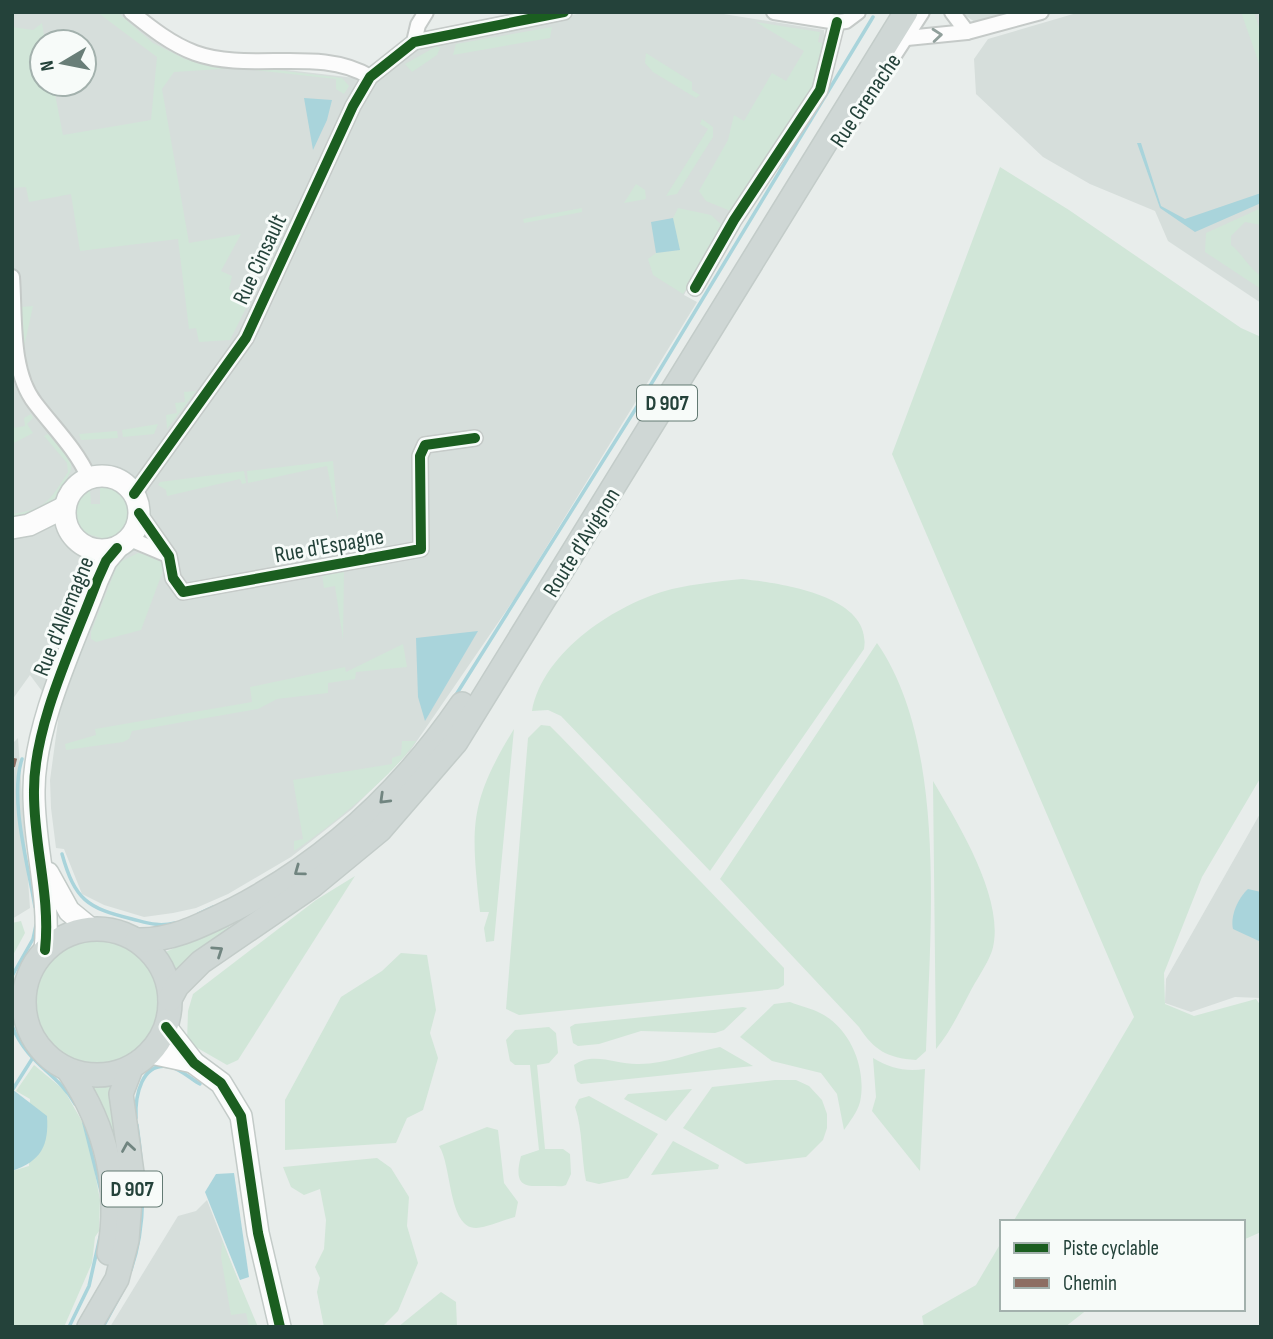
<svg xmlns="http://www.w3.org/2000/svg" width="1273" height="1339" viewBox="0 0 1273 1339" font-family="'Sofia Sans Condensed',sans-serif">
<rect width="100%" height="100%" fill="#e8edeb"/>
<g fill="#d6dedb" fill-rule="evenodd">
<path d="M12,12H119L167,48L203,60L372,80L401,56L426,42L588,12H711L824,30L825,44L813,90L687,289L684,295L697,302L517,595L410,751L352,809L291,857L228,894L196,908L173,913L144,917L104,905L82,894L64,849L56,848L51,808L50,780L59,714L30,675L12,700ZM42,42H84V84H42Z"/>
<path d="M960,12H1009L975,22Z"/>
<path d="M1080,12H1261V303L1168,241L1155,211L1090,184L1043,157L976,94L974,59L988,39Z"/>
<path d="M18,738L30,908L12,919V744Z"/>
<path d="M1261,812V998L1235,997L1191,1012L1165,1003L1166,979Z"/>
<path d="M207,1200L256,1327H110L178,1216L196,1211Z"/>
</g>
<g fill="#d1e6d8">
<path d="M97,12H117L153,43L185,59L342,78L349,86L344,94L336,89V79L236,68L174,72L162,89L189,243L241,234L221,271L232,276L229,289L242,296L254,282L252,296L230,340L199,342L196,328L189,329L178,239L80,251L71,194L29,202L26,187L12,188V27L33,30L42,23L45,42H42V84H53L63,135L151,120L157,57Z"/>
<path d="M1241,12H1254L1261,34V69Z"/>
<path d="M756,22L820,32L818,42L825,44L813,90L733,212L706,201L699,191L728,140L734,115L744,121L772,73L786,81L804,51Z"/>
<path d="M552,27L550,38L453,55L456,44Z"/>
<path d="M437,46L440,48L437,55L412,72L405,64Z"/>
<path d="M646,53L692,82V90L700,95L696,98L653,72L645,63Z"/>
<path d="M702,119L713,127V137L677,194L666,196L708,129L700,124Z"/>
<path d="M1000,167L1069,210L1241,328L1261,337V777L1202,877L1164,973L1165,1004L1194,1016L1256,999L1261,1006V1232L1243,1240V1222H1013L1134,1017L892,454Z"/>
<path d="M636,184L645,190L646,199L624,203Z"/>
<path d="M582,208V212L524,223L523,219Z"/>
<path d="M678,208L711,215L725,228L683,294L653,275L648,259L656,253L679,250L673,218Z"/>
<path d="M1261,208V225L1245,222L1231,236V245C1242,253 1246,265 1261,276V289L1205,252L1206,233Z"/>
<path d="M33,306L24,347L20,307Z"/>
<path d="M196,391L167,429L166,415L177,413L175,403L185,402L184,392Z"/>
<path d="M31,414L33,418L27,424L33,433L12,444V428L25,426L24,418Z"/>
<path d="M158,424L154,434L123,437L122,430Z"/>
<path d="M117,431L118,438L81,440L79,434Z"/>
<path d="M48,434L71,461V470L63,488L46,509L12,517V514C47,509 50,500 68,472L67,463L44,436Z"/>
<path d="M333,461L338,521L327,466L248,483L247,471Z"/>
<path d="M244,471L246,483L242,484L240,479L167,496L166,490L158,485L160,482Z"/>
<path d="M100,485L121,492C135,511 129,534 104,539L85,533C71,517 74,500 90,488L91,504H100Z"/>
<path d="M138,553L159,558L164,568L141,630L96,642L91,639V632L118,563Z"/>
<path d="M344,570L343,640L335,586L324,588L322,574Z"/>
<path d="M742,579C780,583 873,595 864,649L710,871L561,716L548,710L532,711C543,651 617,603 672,589C695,584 719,581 742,579Z"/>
<path d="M877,643C948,745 930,931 926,1051L916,1060C887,1058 874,1050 859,1027L720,879Z"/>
<path d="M403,644L407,667L356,672L355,679L328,683V693L277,699L258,709L132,731L129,739L123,742L66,750L65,744L96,735L95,729L252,702L250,687L345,667L346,672Z"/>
<path d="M541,725L550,726L560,736L784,968V985L778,989L519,1015L506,1009L528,738Z"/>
<path d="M514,729L494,941L486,942L484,928L489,912H480C471,827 468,804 514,729Z"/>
<path d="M402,741H416C394,775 330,827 294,851V841L303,839L293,780L392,764V758L401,755Z"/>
<path d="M933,781C957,822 1007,901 992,951C987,965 976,980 969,994C959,1013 950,1032 936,1049Z"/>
<path d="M355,876L238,1060L227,1065L187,1042L188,1011L193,994L316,900Z"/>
<path d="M21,921L25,933L12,957V923Z"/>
<path d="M229,924L230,930L174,973L163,953Z"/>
<circle cx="97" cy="1003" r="64"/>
<path d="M401,953L427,955L436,1010L430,1033L438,1058L423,1110L407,1118L396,1143L285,1150V1100L341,997L382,971Z"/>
<path d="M790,1002C800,1006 811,1008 820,1013C851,1028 867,1070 860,1102C857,1113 850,1121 844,1130L837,1094L821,1073L772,1061L740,1037L774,1004Z"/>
<path d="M743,1007L747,1008L724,1030L715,1033L641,1031L599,1044L578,1046L573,1043L570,1027L575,1024Z"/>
<path d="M549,1027L556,1033L558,1053L549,1063L537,1065L545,1149H563L570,1154L571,1174L566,1185C562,1187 559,1186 555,1186C532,1185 511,1193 521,1156L539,1150L530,1065H515L510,1061L506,1040L515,1030Z"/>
<path d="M720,1047L753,1066L581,1084L577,1081L574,1065C593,1051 618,1065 639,1064C667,1064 693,1052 720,1047Z"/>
<path d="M873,1058C890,1068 905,1072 925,1069L920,1171L872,1111L876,1097Z"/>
<path d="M34,1065L64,1090L87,1130L100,1200L99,1231L95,1237L92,1263L64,1327H12V1171L29,1166L30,1099L16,1091Z"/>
<path d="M775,1080H796L809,1086L822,1100L827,1114V1128L823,1140L806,1157L746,1164L683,1128L712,1087Z"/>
<path d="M112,1085L113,1088L123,1171L91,1088Z"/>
<path d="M692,1089L666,1121L624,1099L628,1094Z"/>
<path d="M589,1096L658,1134L628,1178L599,1184L586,1181C581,1156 583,1131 575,1107L579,1099Z"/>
<path d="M487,1127L498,1130L504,1183L518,1202L515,1217C503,1220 488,1227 476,1228C448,1228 452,1165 439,1146Z"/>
<path d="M673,1141L719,1165L718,1169L651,1175Z"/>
<path d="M377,1158L391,1168L409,1197L407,1226L418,1263L398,1311L382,1327H324L317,1292L320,1278L315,1267L324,1249L326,1220L320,1189L304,1195L291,1187L283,1167Z"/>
<path d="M222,1241L258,1327H249L246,1313L231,1315L221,1257Z"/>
<path d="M1002,1241V1309H1088L1065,1327H924L922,1316L976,1285Z"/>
<path d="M441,1292L456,1302L457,1327H398Z"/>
</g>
<g fill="#a9d4db">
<path d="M304,98L332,100L327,120L313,150Z"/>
<path d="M1137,143H1141L1161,206L1185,219L1261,193V203L1195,232L1160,208Z"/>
<path d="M673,218L680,250L656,253L651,222Z"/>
<path d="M478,631L425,721L418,697L416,638Z"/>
<path d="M1248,889L1261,892V942L1233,929C1230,916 1238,898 1248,889Z"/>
<path d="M12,1089L47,1116C49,1146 41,1161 12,1171Z"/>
<path d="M234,1173L249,1277L240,1280L205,1192L216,1174Z"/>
</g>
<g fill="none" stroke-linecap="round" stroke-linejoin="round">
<g stroke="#a9d4db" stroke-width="3.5">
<path d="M454,698L650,386L873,17"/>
<path d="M22,759C9,799 28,864 35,907"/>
<path d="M62,854C75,900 87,908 132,919C148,923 158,927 175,923"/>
<path d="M198,914L213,907"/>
<path d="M12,976L33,939L36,925"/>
<path d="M12,1026C29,1066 57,1072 75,1104"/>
<path d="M13,1089L32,1059"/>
<path d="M136,1118C135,1097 141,1060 171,1067C182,1070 191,1079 200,1084"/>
<path d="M84,1123L101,1191"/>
<path d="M131,1270C147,1224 144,1173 137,1125"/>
<path d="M69,1327L89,1286L100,1237"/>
<path d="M103,1327L123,1290"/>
</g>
<g stroke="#c5cac8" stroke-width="18">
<g id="street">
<path d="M131,12C151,28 171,44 195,53C250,73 320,46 370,77"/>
<path d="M774,12L837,22L846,21L858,12"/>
<path d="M952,12L967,32"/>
<path d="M907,38L967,32L1041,12"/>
<path d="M414,42L418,25L426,12"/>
<path d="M849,125L922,12"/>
<path d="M12,277C15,316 10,371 35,403C54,428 76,449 89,478"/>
<path d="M695,288L734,220L820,90L837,22"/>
<path d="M134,494L246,338L353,106L370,77L414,42L564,12"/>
<path d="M139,513L169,556L173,578L183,592L421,549L420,456L425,445L475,438"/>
<path d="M130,539L168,555"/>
</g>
</g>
<g stroke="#c3cbc8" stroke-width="24">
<g id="secondary">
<circle cx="102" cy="513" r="37"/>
<path d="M12,528L29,525L65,507"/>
<path d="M48,873L69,911L91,929"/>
<path d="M45,950C51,896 33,844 34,790C34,724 74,643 97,581L106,561L117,548"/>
<path d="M166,1027L194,1063L221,1083L241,1116L258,1233L280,1327"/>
<path d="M151,1053L193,1062"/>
</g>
</g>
<g stroke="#c3ccc9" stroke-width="26">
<g id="primary">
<circle cx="97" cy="1002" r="73"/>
<path d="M137,940C172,941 202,925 233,910C326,862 403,790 462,704"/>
<path d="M170,999L177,986L201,962L312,886L380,830L456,742L906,12"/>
<path d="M69,1071C106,1126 121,1187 109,1253"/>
<path d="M89,1327L117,1279L127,1240L132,1173L121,1094L131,1068"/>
</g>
</g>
<use href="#street" stroke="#fcfcfc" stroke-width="14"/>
<use href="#secondary" stroke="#fcfcfc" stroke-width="21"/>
<use href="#primary" stroke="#cfd7d5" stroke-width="23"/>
<path stroke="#8d6e63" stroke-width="9" stroke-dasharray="18 9" stroke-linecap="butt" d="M12,762L16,763"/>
<g stroke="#f7fbf9" stroke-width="15">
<g id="cycleway">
<path d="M695,288L734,220L820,90L837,22"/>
<path d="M134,494L246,338L353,106L370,77L414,42L564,12"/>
<path d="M139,513L169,556L173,578L183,592L421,549L420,456L425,445L475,438"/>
<path d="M45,950C51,896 33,844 34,790C34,724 74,643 97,581L106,561L117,548"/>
<path d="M166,1027L194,1063L221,1083L241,1116L258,1233L280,1327"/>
</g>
</g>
<use href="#cycleway" stroke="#1b5e20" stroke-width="10"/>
</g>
<defs><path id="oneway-chevron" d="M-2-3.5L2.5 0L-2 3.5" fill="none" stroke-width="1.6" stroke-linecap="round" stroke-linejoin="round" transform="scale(1.75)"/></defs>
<use stroke="#909f9b" href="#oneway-chevron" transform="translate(937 35) rotate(-5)"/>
<g stroke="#718580">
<use href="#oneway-chevron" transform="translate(384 799) rotate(136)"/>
<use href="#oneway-chevron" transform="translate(299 871) rotate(144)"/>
<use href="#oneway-chevron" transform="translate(218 951) rotate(-34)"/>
<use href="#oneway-chevron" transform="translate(128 1147) rotate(-99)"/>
</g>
<g text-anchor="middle" stroke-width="6" stroke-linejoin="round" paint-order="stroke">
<g fill="#f7fbf9" stroke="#637a73" stroke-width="2">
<rect x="637" y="385.5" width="60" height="35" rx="5"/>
<rect x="102" y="1171.5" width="60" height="35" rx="5"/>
</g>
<g font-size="21" font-weight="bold" fill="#24423a">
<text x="667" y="410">D 907</text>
<text x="132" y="1196">D 907</text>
</g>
<g font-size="23" fill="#24423a" stroke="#f7fbf9">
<text transform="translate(865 100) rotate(-56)" y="8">Rue Grenache</text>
<text transform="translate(259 259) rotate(-65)" y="8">Rue Cinsault</text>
<text transform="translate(581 542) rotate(-58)" y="8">Route d'Avignon</text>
<text transform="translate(329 545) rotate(-10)" y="8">Rue d'Espagne</text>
<text transform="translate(63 616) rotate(-68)" y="8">Rue d'Allemagne</text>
</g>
</g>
<rect width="1273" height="1339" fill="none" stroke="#24423a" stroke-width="28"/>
<rect x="1000" y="1220" width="245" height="91" fill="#f7fbf9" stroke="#a3b1ad" stroke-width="2"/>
<rect x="1014" y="1243" width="35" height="10" fill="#1b5e20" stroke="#a3b1ad" stroke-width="2"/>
<text x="1063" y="1255" font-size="21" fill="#24423a">Piste cyclable</text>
<rect x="1014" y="1278" width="35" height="10" fill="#8d6e63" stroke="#a3b1ad" stroke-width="2"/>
<text x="1063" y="1290" font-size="21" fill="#24423a">Chemin</text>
<g transform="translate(63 63) rotate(260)"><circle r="33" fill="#f7fbf9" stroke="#a3b1ad" stroke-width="2"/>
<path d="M0-5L12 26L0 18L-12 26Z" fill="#697e78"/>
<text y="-10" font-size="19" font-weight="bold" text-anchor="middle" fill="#24423a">N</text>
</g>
</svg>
